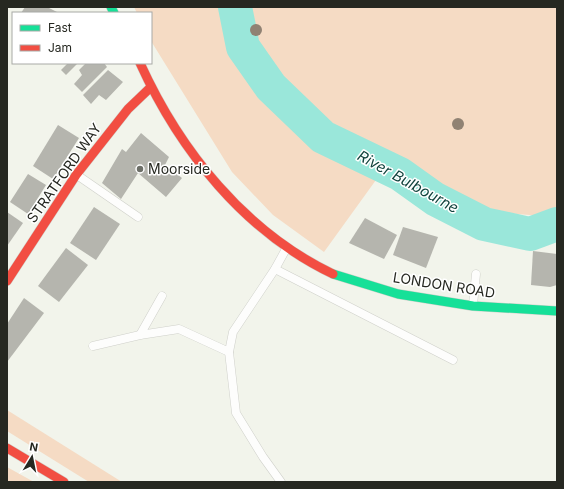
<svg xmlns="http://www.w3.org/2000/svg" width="564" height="489" viewBox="0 0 564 489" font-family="Inter,sans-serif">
<rect width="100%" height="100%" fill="#f2f4eb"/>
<g fill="#f5dbc4">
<path d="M134,7H557V210L542,216L481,211L394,155L324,252L273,215L232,172L151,41V13H137Z"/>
<path d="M7,410L122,482H89L7,431Z"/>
<path d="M7,467L34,482H7Z"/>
</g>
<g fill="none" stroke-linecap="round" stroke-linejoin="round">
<path stroke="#9ae7da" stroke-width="34" d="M235,7L243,47L271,87L323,137L400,174L435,199L484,224L530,234L557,224"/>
</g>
<g fill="#b5b5ae">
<path d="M25,7H47L59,13H21Z"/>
<path d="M68,63H78L66,75L61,70Z"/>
<path d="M86,63H104L107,67L82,92L74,84L82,75L79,70Z"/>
<path d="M108,70L123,82L106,100L99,95L91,104L83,95Z"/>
<path d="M58,125L79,138L53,179L33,166Z"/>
<path d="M141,133L169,157L165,165L182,178L166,197L138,173L121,199L102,183L122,149L126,152Z"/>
<path d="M28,174L46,185L28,214L10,202Z"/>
<path d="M94,207L120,224L96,260L70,243Z"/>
<path d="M7,212L23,223L7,246Z"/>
<path d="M365,218L397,235L384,259L349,243Z"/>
<path d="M403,227L438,237L426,268L393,255Z"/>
<path d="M66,248L88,265L59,302L38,286Z"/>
<path d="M533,251L557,254V285L550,287L531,285Z"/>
<path d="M24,298L44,313L7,362V324Z"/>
</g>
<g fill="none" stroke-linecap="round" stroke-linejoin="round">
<g stroke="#cfd0ca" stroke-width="9">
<g id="lane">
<path d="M77,175L138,217"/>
<path d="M275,269L453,360"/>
<path d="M473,305L476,274"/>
<path d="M140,335L162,296"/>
<path d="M93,346L140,335L179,329L229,352L233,332L275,269L286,249"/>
<path d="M229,352L236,413L263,457L281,482"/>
</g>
</g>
<g stroke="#cfd0ca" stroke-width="10">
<g id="fast">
<path d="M111,7L114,13"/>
<path d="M333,274L398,294L473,306L557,311"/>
</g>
</g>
<g stroke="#cfd0ca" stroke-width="10">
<g id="jam">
<path d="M140,63C180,151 245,232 333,274"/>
<path d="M7,281L76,175L128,109L151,87"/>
<path d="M7,448L64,482"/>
</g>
</g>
<use href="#lane" stroke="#fdfdfc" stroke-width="8"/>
<use href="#fast" stroke="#16e098" stroke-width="9"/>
<use href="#jam" stroke="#f24e42" stroke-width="9"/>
</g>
<g fill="#908273">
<circle cx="256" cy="30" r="6"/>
<circle cx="458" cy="124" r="6"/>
</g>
<circle fill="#6d6f68" stroke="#fff" stroke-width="1.5" cx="140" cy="169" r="4"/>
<g text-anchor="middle" stroke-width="3" stroke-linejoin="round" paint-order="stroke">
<g font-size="14" fill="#262821" stroke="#fff" text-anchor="start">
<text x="148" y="174">Moorside</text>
</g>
<g font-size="14" fill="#262821" stroke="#fff">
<text transform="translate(64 173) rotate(-55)" y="5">STRATFORD WAY</text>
<text transform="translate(444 285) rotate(9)" y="5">LONDON ROAD</text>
</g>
<g font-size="15" font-style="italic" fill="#12443e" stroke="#fff">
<text transform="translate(408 182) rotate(29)" y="5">River Bulbourne</text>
</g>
</g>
<rect width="564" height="489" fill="none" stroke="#262821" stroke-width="16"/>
<rect x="12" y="12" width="140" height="52" fill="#ffffff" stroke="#a8a9a6"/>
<rect x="20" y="25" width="20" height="6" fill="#16e098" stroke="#a8a9a6"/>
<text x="48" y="32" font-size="12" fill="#262821">Fast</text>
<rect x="20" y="45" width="20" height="6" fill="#f24e42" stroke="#a8a9a6"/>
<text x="48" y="52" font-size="12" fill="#262821">Jam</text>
<g transform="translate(32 457) rotate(10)" stroke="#ffffff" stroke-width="3" paint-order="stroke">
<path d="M0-3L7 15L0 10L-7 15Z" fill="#262821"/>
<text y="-6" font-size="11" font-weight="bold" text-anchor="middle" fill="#262821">N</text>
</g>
</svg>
